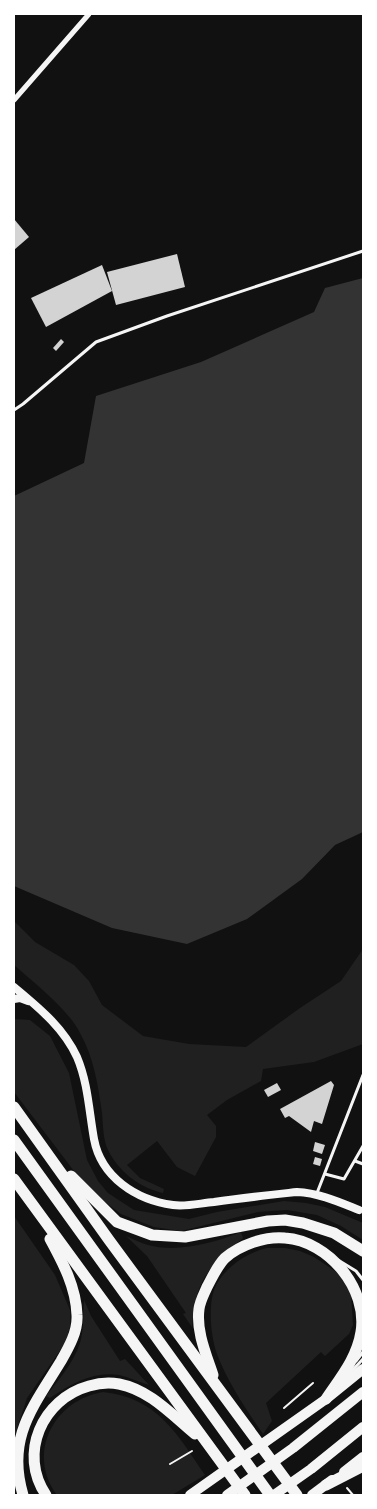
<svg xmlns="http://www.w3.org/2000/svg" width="377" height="1509" viewBox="0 0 377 1509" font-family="Poppins,sans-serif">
<rect width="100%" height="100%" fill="#111"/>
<g fill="#202020">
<path d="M14,921L35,942L74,965L89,981L102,1005L143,1036L189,1044L246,1047L300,1008L341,981L363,949V1044L314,1062L263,1069L261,1081L227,1100L207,1115L216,1126V1137L195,1176L177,1167L157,1141L127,1165L140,1178L164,1189L163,1193C140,1188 119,1172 108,1150C103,1140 103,1124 102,1113C98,1085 94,1058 80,1033C69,1010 33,982 14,965Z"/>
<path d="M14,1019L30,1020L50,1036L69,1073L87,1160L98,1181L108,1193L134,1210L189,1219L217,1212L284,1201L306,1203L325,1207L363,1223V1240L341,1226L317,1215L287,1210L258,1212L181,1231L154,1227L121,1214L97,1196L77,1175L14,1092Z"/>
<path d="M14,1216L55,1275L70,1310V1326L66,1342L27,1398L14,1438Z"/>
<path d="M241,1232L243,1238C223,1254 204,1270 197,1295C194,1305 193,1317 192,1327L183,1314L186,1313L147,1256L126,1236C133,1239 141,1243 148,1245C177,1253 214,1243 241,1232Z"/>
<path d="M267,1248H285L300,1251L314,1257L341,1275L351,1294L353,1325L349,1334L325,1356L321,1352L266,1403L272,1421L263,1434C246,1409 228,1383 217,1354C211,1338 208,1307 214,1290C222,1269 246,1253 267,1248Z"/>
<path d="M84,1300L91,1316L120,1361L125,1359L149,1385C139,1382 129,1377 119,1375C93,1371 71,1384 50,1398L46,1396C58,1381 74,1362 80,1343C84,1330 83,1314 84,1300Z"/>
<path d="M103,1392C158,1398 177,1434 205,1475L172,1495H57C26,1453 54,1400 103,1392Z"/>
</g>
<path fill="#333" d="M363,278V832L335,845L302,879L247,919L187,944L112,928L14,886V496L84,463L96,396L201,362L314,312L325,288Z"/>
<g fill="#d3d3d3">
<path d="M14,219L29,237L14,250Z"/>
<path d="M177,254L185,287L116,305L107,272Z"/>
<path d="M102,265L112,291L46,327L31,298Z"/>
<path d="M61,339L64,342L56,351L53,348Z"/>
<path d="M331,1081L334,1085L322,1124L314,1121L311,1132L289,1116L285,1118L280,1109Z"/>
<path d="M277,1083L281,1090L268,1097L264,1090Z"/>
<path d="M315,1142L325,1145L322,1154L313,1151Z"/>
<path d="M315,1157L322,1159L320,1166L313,1164Z"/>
</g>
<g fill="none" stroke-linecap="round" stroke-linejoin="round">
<g stroke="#f5f5f5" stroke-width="2">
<path d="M284,1408L313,1383"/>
<path d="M170,1464L192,1451"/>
<path d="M347,1488L353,1495"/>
</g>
<g stroke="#f5f5f5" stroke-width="3">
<path d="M14,410L23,404L96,342L167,316L363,251"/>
<path d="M355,1161L363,1164"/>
<path d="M325,1174L344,1179L363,1146"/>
<path d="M317,1193L363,1075"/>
<path d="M338,1260L356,1271L363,1280"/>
<path d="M356,1361L363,1352"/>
<path d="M348,1375L363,1359"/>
</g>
<path stroke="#f5f5f5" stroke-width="5" d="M14,100L89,14"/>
<g stroke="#f5f5f5" stroke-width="8">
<path d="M14,987C39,1008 63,1027 77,1057C88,1083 89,1111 94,1139C101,1177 136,1200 173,1205C186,1207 201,1203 214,1202C242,1198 270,1195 297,1192C319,1193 339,1202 359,1210"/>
<path d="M14,999L20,998L28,1001"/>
</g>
<g stroke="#f5f5f5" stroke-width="10">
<path d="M344,1472L363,1457"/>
<path d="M190,1495L326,1399L363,1369"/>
<path d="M227,1495L293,1448L363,1392"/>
<path d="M274,1495L311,1469L363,1427"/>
<path d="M312,1495L332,1480"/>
</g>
<g stroke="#f5f5f5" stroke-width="11">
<path d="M14,1107L109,1240L297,1495"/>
<path d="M14,1140L270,1495"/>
<path d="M71,1176L117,1222L152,1235L185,1237L268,1221L285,1220L303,1223L334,1233L363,1251"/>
<path d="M14,1179L245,1495"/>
<path d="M213,1375C206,1354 196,1331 199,1309C200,1301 204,1294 207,1287C212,1278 217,1266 225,1258C240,1245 265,1236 285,1238C329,1241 368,1289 361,1332C357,1358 340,1378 326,1399"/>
<path d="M326,1485L363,1466"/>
<path d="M23,1495C6,1438 33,1407 61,1361C69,1347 78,1331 77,1315C76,1287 63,1263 50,1239"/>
<path d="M46,1495C18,1454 42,1399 89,1386C99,1383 109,1382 119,1384C150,1390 172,1415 195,1434"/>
</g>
</g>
<rect width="377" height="1509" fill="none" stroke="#ffffff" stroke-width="30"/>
</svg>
